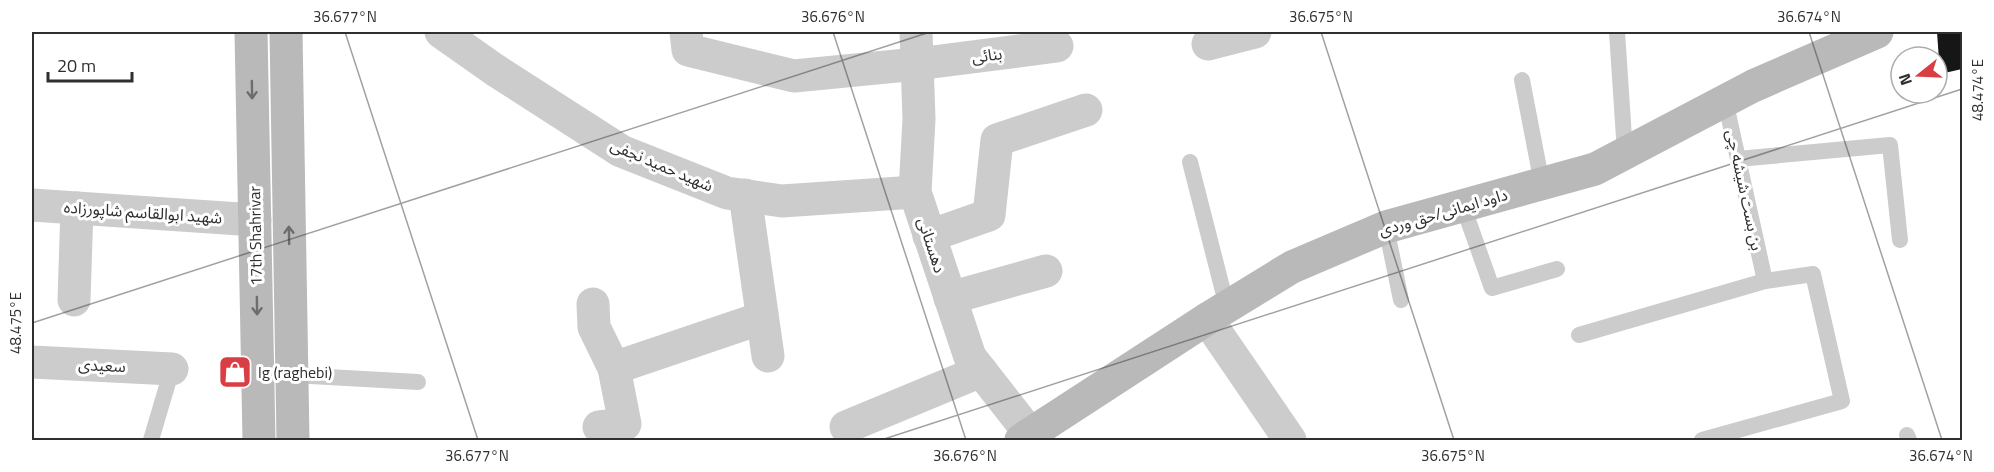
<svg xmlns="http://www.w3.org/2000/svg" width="1994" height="472" viewBox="0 0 1994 472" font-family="'Titillium Web','Noto Sans Arabic',sans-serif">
<rect width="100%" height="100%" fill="#fff"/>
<path fill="#161616" d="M1937,32H1962V69L1940,74Z"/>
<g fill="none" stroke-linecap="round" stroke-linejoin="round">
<g stroke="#ccc" stroke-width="16">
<path d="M1617,32L1625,153"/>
<path d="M1522,80L1542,184"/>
<path d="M1725,100L1765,281"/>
<path d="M1738,159L1890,145L1900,240"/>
<path d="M1190,162L1227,307"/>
<path d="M1463,206L1492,288L1557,269"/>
<path d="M1386,227L1401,300"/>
<path d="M1579,335L1765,281L1813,274L1842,401L1702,440"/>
<path d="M292,375L418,382"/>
<path d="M1907,435L1909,440"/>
<path d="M151,440L172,369"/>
</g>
<g stroke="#ccc" stroke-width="33">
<path d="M441,32L495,70L621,151L727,193L782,201L915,192"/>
<path d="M686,32L688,50L794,76L917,64L1057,46"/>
<path d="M916,32L919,119L915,192L970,357L1035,440"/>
<path d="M1208,44L1255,32"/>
<path d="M745,195L768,356"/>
<path d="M32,205L255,220"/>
<path d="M929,236L989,215L997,140L1086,110"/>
<path d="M950,298L1046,271"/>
<path d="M74,300L77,208"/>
<path d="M593,304L594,327L614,368L625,424L599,427"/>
<path d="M1207,319L1290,440"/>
<path d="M32,362L172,369"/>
<path d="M614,368L762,318"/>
<path d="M846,427L981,371"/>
</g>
<g stroke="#b9b9b9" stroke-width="33">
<path d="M251,32L259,440"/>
<path d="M286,32L293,440"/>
<path d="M1021,440L1207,319L1292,267L1386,227L1595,169L1753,86L1877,32"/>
</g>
</g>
<defs><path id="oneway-shaft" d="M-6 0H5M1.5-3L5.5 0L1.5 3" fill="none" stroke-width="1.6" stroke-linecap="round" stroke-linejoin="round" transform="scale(1.5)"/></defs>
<g stroke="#6d6d6d">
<use href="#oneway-shaft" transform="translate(252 90) rotate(89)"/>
<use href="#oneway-shaft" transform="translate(289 235) rotate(-91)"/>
<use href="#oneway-shaft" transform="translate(257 306) rotate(89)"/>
</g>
<path fill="none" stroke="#2f2f2f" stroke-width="1.5" stroke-opacity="0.45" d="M345,32L478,440M833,32L966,440M1321,32L1454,440M1809,32L1942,440M32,323L930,32M881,440L1962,89"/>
<defs>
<g id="shop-square" transform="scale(1.725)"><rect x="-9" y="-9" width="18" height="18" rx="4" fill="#d93e44" stroke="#fff"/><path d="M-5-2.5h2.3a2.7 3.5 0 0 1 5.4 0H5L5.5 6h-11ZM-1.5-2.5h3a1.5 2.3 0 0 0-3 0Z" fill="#fff"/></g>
</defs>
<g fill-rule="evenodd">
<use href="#shop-square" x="235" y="372"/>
</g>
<g text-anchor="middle" stroke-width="6" stroke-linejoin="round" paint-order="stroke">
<g font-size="16" fill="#2f2f2f" stroke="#fff">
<text transform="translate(987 55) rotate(-7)" y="6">بنائی</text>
<text transform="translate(662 165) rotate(23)" y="6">شهید حمید نجفی</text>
<text transform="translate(1745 190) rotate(78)" y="6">بن بست شیشه چی</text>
<text transform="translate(143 212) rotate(4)" y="6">شهید ابوالقاسم شاپورزاده</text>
<text transform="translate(1443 212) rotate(-16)" y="6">داود ایمانی/حق وردی</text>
<text transform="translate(255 236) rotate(-91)" y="6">17th Shahrivar</text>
<text transform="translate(932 245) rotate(72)" y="6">دهستانی</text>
<text transform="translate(102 365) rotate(3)" y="6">سعیدی</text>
</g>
<g font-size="16" fill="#2f2f2f" stroke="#fff" text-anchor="start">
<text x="258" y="378">lg (raghebi)</text>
</g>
</g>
<rect width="1994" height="472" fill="none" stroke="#ffffff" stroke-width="66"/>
<g transform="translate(1919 75) rotate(252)"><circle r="28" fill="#ffffff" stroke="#acacac" stroke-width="1.5"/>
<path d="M0-4.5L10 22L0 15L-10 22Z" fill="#d93e44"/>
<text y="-9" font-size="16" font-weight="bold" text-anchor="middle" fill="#2f2f2f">N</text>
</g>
<path d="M48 72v9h84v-9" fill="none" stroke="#2f2f2f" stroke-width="3"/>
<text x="57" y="72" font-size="18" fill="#2f2f2f" stroke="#ffffff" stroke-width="4.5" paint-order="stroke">20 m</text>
<rect x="33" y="33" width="1928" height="406" fill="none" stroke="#2f2f2f" stroke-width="2"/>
<g font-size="15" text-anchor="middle" fill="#2f2f2f">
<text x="345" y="22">36.677°N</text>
<text x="833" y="22">36.676°N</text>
<text x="1321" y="22">36.675°N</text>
<text x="1809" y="22">36.674°N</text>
<text transform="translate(1978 90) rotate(-90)" y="5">48.474°E</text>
<text transform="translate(16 323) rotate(-90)" y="5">48.475°E</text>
<text x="477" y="461">36.677°N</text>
<text x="965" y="461">36.676°N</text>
<text x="1453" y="461">36.675°N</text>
<text x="1941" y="461">36.674°N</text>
</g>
</svg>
